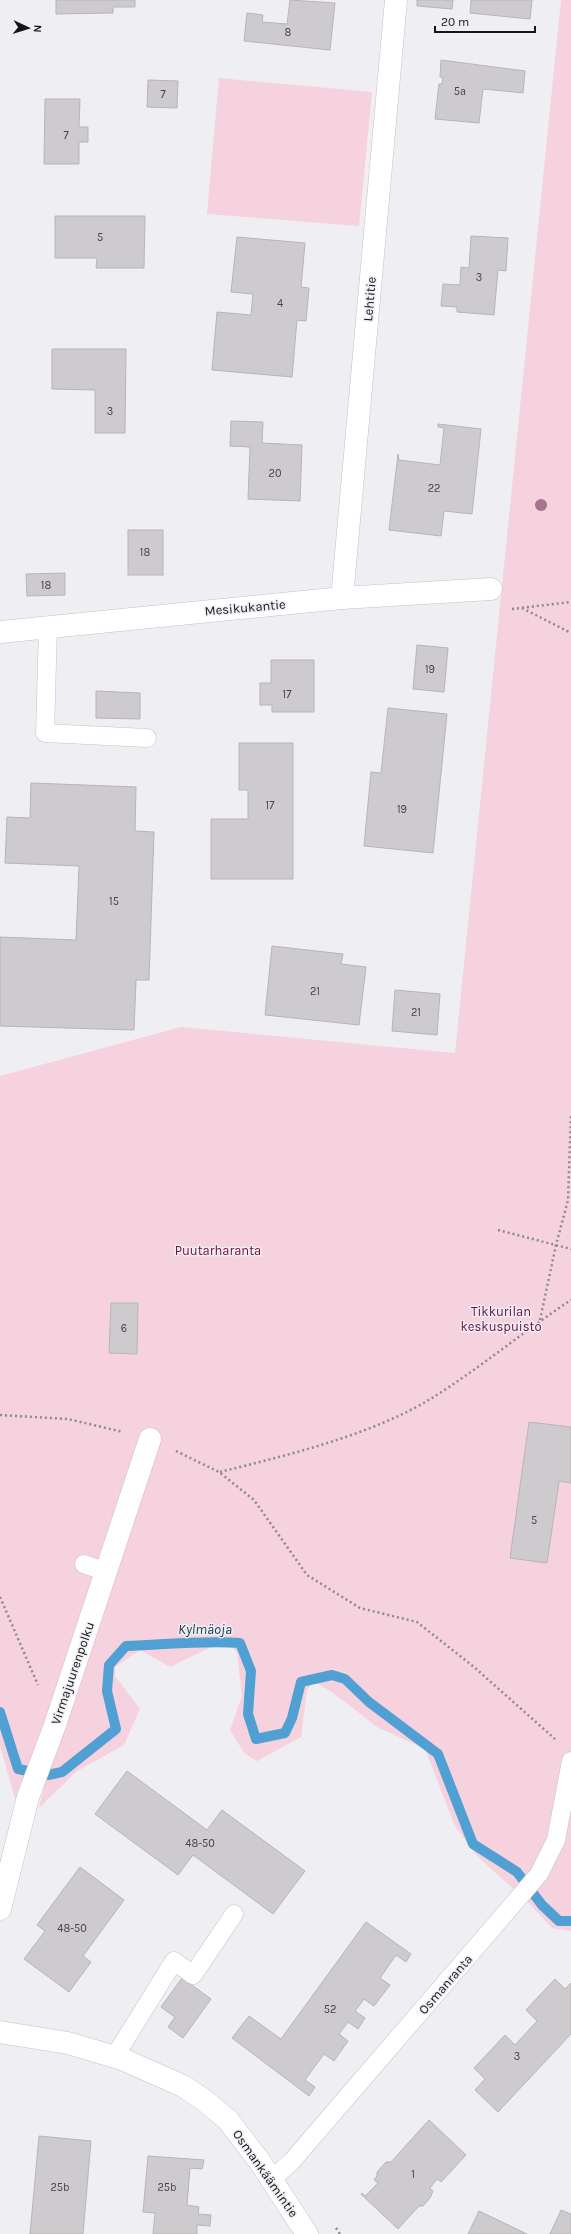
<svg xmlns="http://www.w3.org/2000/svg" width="571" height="2234" viewBox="0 0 571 2234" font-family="Karla,sans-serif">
<rect width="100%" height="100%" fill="#efeef3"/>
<g fill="#f6d1de">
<path d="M561,0H571V1931L552,1928L529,1903L478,1857L455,1826L425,1749L377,1727L336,1695L317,1683L312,1684L307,1690L301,1737L257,1761L245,1754L230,1730L242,1696L237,1653L231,1646L211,1647L170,1667L140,1650L115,1667V1676L140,1709L124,1745L77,1771L39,1808L49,1768L27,1765L17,1805L0,1746V1076L181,1027L455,1053Z"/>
<path d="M219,78L372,92L359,226L207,214Z"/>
</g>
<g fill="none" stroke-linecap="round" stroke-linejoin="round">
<path stroke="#51a0d3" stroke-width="10" d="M0,1712L18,1769L48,1775L62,1772L116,1729L107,1691L109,1665L126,1646C164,1645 202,1640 240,1643L251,1671L248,1714L256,1739L285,1733L292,1718L301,1682L332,1675L345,1679L369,1702L438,1754L473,1844L517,1872L542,1905L559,1921H571"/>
</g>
<g fill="#cecbce" stroke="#b8b4b7">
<path d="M56,0H135V7H113V13L56,14Z"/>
<path d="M290,0L335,3L330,50L244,41L247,13L263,15L262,22L287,24Z"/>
<path d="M417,0H453L452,9L417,6Z"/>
<path d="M471,0H532L530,19L470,13Z"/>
<path d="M441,60L525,71L523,93L483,89L479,123L435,119L439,84H442L443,77H440Z"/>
<path d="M148,80L178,81L177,108L147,107Z"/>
<path d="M45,99H80L79,127H88V142H79V164H44Z"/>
<path d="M55,216H145L144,268H96L97,258H55Z"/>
<path d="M471,236L508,238L506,271L498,270L494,315L457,312V307L441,306L443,284L460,285L461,267L469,268Z"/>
<path d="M237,237L305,243L301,287L309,288L306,321L297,320L292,377L212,370L217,312L251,315L253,294L231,292Z"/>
<path d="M52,349H126L125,433H95V390L52,389Z"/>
<path d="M231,421L263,422L262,443L302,445L300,501L248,499L250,447L230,446Z"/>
<path d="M438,424L481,429L472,514L444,511L441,536L389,530L398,454L399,460L440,465L444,428L438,427Z"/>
<rect x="128" y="530" width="35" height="45"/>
<path d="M65,573V595L27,596L26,574Z"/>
<path d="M417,645L448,648L444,692L413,689Z"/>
<path d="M271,660H314V712H272V705H260V683H271Z"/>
<path d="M96,691L140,693V719L96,718Z"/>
<path d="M388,708L447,714L433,853L364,846L371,772L381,773Z"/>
<path d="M239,743H293V879H211V819H248V790H239Z"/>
<path d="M31,783L136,787L135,831L154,832L149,980H136L134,1030L0,1026V937L76,940L79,866L5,863L7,817L30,818Z"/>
<path d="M272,946L343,954L341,964L366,967L359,1025L265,1015Z"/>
<path d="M395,990L440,994L437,1035L392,1031Z"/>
<path d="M111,1303H138L137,1354L109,1353Z"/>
<path d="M529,1422L571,1427V1483L559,1481L547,1563L510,1558Z"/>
<path d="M127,1771L207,1830L222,1810L305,1871L273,1914L193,1855L178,1875L95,1814Z"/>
<path d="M80,1867L124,1900L83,1956L91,1962L69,1992L24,1959L45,1931L37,1925Z"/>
<path d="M366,1922L411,1954L406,1962L396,1955L380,1978L390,1985L374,2006L364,1999L355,2011L365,2018L358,2029L348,2022L339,2034L348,2041L334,2061L324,2054L305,2080L315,2087L309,2096L232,2038L249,2016L281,2039Z"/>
<path d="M182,1978L211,1999L183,2038L168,2027L175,2017L161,2007Z"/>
<path d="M555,1979L565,1989L571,1983V2034L498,2112L475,2090L485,2079L474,2068L505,2035L515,2045L537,2021L526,2010Z"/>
<path d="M429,2120L466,2155L441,2182L437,2179L430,2188L433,2191L430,2198L423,2206H419L398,2229L361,2194L362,2193L365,2196L378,2183L374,2180L377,2176V2172L386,2162H391Z"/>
<path d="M39,2136L91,2141L83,2234H30Z"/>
<path d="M148,2156L204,2160L202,2169L190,2168L187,2205L199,2207L198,2214L211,2215L210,2226L197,2225V2234H153L155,2213L143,2212Z"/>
<path d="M561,2210L571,2214V2234H550Z"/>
<path d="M479,2211L527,2234H468Z"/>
</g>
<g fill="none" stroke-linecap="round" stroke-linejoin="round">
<g stroke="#c3c2c7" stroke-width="19">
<g id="lane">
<path d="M48,627L45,733L147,738"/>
<path d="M84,1564L106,1572"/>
<path d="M115,2056L174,1961L193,1975L234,1914"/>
<path d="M271,2180L292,2161L539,1874L556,1840L571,1761"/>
</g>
</g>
<g stroke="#c3c2c7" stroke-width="23">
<g id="street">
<path d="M342,598L396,0"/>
<path d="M0,632L342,598L491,589"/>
<path d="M0,1909L28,1797L55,1725L150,1439"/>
</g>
</g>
<g stroke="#c3c2c7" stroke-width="23">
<path id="secondary" d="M0,2032L68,2043L122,2059L183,2086L204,2100L228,2120L260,2162L307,2234"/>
</g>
<g stroke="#8b8a8e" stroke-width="2.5" stroke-dasharray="2 3" stroke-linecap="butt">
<path d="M522,608L571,633"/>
<path d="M512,609L571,602"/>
<path d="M498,1230L571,1249"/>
<path d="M540,1320L556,1245L568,1200L571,1114"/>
<path d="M0,1415L68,1419L123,1432"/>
<path d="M176,1451L219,1472L254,1500L307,1575L360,1608L417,1622L474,1667L555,1739"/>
<path d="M220,1472C288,1455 372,1435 432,1398C480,1368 524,1331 571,1300"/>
<path d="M0,1597L38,1685"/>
<path d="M336,2228L340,2234"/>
</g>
<use href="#lane" stroke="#fff" stroke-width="18"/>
<use href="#street" stroke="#fff" stroke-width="22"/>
<use href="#secondary" stroke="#fff" stroke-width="22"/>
</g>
<circle fill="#a97291" cx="541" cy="505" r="6"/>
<g text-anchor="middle" stroke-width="3" stroke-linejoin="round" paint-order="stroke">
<g font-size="11" fill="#434245">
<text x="288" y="36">8</text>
<text x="460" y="95">5a</text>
<text x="163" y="98">7</text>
<text x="66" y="139">7</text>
<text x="100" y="241">5</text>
<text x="479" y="281">3</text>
<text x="280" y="307">4</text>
<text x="110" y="415">3</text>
<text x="275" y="477">20</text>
<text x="434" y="492">22</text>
<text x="145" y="556">18</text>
<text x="46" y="589">18</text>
<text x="430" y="673">19</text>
<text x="287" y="698">17</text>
<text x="270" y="809">17</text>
<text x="402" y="813">19</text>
<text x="114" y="905">15</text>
<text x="315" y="995">21</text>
<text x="416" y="1016">21</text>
<text x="124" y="1332">6</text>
<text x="534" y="1524">5</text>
<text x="200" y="1847">48-50</text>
<text x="72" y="1932">48-50</text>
<text x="330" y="2013">52</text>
<text x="517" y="2060">3</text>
<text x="413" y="2178">1</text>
<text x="60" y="2191">25b</text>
<text x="167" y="2191">25b</text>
</g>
<g font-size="13" fill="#151517" stroke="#efeef3">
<text transform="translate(369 299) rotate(-85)" y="5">Lehtitie</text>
<text transform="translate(245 607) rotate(-5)" y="5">Mesikukantie</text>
<text transform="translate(72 1673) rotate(-71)" y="5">Virmajuurenpolku</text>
<text transform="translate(445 1984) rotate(-49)" y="5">Osmanranta</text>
<text transform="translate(266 2173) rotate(55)" y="5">Osmankäämintie</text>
</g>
<g font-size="13" fill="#700c40" stroke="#efeef3">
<text x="218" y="1255">Puutarharanta</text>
<text x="501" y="1316">Tikkurilan<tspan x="501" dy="15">keskuspuisto</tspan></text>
</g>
<g font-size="14" font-style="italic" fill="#16384e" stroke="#efeef3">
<text x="205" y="1634">Kylmäoja</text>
</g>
</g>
<g transform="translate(28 28) rotate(94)" stroke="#efeef3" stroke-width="3" paint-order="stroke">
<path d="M0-3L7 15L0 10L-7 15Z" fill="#151517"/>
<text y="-6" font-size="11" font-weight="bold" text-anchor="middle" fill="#151517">N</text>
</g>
<path d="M435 26v6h100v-6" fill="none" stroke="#151517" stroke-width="2"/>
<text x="441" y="26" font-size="12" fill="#151517" stroke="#efeef3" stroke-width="3" paint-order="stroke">20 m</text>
</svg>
